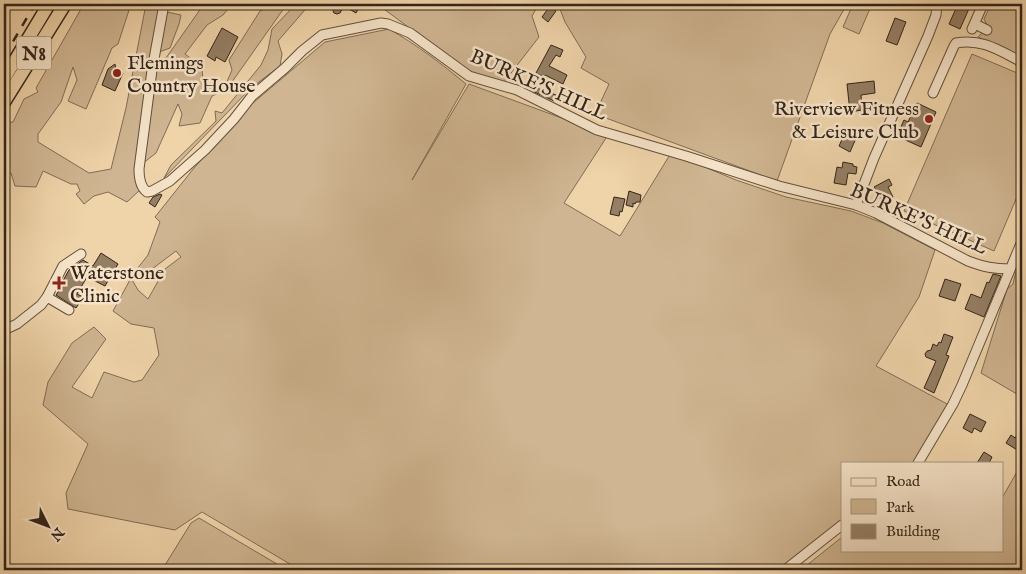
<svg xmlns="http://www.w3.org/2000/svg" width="1026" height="574" viewBox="0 0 1026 574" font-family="'IM FELL English',serif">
<rect width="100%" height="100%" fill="#efd3a9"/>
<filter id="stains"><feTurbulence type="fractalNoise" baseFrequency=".004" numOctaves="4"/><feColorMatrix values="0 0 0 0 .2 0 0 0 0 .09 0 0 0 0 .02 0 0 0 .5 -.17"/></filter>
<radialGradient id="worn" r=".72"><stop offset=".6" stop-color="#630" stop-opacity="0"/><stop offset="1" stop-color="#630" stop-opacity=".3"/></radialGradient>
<g fill="#cfb591" stroke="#816c56">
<path d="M89,4H131L118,44L112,48L86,109L68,101L77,80L73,67L61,102L38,134V142L89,173L111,169L126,108L146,4H160L135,169L141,189L127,202L108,192L94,196L84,204L76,194L80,191L77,184H71L43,171L36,187L15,186L11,173L4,175V123L13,122L24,99L38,92L36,88L81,9Z"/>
<path d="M204,4H232L223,15L207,25L185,54L202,67L203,82L214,91L226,84L232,70L229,60L260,11L273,4H287L227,89L212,96L200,123L179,126L182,114L178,104L156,153L142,164L157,60L166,58Z"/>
<path d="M296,4H310L278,41L282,54L280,66L251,88L164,178L171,165L216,121L215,111L222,113L261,65L268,50L272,29Z"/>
<path d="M377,4H539L532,16L539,37L504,82L472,74Z"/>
<path d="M558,4H847L830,34L777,181L595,114L609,84L581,68L586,57L565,22Z"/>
<path d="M853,4H872L859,34L843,27Z"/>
<path d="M991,4H1018L1022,6V59L978,37L983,32L989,34L991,28L987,25L984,19Z"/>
<path d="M167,12L181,15L179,24L170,48L159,52Z"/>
<path d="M389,29C417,45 442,64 466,84L412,180L469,84L608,135L564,203L620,236L671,153L736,180L786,197L851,211L883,223L935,250L919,297L876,366L949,405L916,463H842V526L785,570H300L202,512L175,530L68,509L66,493L88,444L43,405L48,382L72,343L94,327L106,339L72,387L92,398L104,372L134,382L142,380L159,355L154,328L131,324L113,311L131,278L138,290L148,299L165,269L181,257L176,251L148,272L137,269L148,255L160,222L155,217L194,168L253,103L325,42Z"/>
<path d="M972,54L1022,75V185L994,251L904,211Z"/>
<path d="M1022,255V397L981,373L1007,289L1013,284L1015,275Z"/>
<path d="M1022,463V570H801L842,537V550H1002V498Z"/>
<path d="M199,518L287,570H162L191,523Z"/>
</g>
<g fill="#957f64" stroke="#33241a">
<path d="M336,4H361L356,13L344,6L340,13L337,14L334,13L333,11Z"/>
<path d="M958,4H971L960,29L949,24Z"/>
<path d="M550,6L556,11L548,22L542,17Z"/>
<path d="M895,18L906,22L897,45L886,41Z"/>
<path d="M222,28L238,37L225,62L216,57L215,61L207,56Z"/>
<path d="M551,45L563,50L560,57L556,55L549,66L567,75L563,84L545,75L544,77L536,73Z"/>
<path d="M115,64L116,71L123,73L115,91L102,85L108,69Z"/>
<path d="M874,81L875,93L861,95L862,110L850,112L847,84Z"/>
<path d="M531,86L556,95L554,101L530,90Z"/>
<path d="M917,103L936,112L921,147L901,138L904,131L900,129L904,120L908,122Z"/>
<path d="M846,131L857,136L850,152L839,146Z"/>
<path d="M843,162L853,164V166L857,167L856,174L848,173L846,185L834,183L837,167L842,168Z"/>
<path d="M889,179L892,185L888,187L893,197L882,202L874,187Z"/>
<path d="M629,191L641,195L640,202H636L635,204L633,203V207L626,205Z"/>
<path d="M160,194L162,195L155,207L149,203L153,197Z"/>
<path d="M614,197L625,199L622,212L620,211L619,216L610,214Z"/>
<path d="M101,253L118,264L105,286L87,277L77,294L83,297L76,308L56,295L60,289L59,288L69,270L83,260L93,266Z"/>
<path d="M993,274L1001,276L984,317L965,309L971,294L981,298L987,282L989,283Z"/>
<path d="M945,279L961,284L955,301L939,296Z"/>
<path d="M944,334L953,337L946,355L949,356L934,393L924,388L936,361L926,357L925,354L927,351L931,350L933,344L937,346L939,342L941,343Z"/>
<path d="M970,414L986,422L981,432L974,428L972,433L963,428Z"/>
<path d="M1022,426V453L1006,443L1011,435L1015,438Z"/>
<path d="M984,452L992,457L989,463H977Z"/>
</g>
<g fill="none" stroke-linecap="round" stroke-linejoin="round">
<g stroke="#62503e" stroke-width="11">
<g id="minor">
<path d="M164,4L152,70L139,169C139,178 140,187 147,192L152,191L170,181L205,150L234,119L252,96L285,68L302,51L322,35L381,23L388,24L410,33L469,76L517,90L597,130L686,156L779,186L856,205L876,213L968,261C984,267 994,269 1010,269"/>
<path d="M975,24L987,30"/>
<path d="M972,29L983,4"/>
<path d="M933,93L954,46L956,43C982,38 1000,51 1022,62"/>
<path d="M856,205L874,158L928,36L936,15L937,4"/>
<path d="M47,297L69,310"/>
<path d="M4,330L17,324L41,305L47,297L63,266L81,254"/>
<path d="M918,463L953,404L962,385L1022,241"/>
<path d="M785,570L842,525"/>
</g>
</g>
<g stroke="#33241a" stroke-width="15">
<g id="highway">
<path d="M4,79L49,4"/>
<path d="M4,102L65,4"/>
</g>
</g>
<use href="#minor" stroke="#f5e2c7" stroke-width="9"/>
<use href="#highway" stroke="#efd3a9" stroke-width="12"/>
<path stroke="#33241a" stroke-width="2.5" stroke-dasharray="9 9" stroke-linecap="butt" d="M4,57L35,4"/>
</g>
<g fill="#8f2418" stroke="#f5e2c7" stroke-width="2">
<circle cx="117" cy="73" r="5"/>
<circle cx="929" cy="119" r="5"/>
<path d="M56.5 275.5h5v5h5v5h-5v5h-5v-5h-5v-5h5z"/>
</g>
<g text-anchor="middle" stroke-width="5" stroke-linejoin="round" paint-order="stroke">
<rect fill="#f5e2c7" stroke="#6d5d4e" stroke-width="1" x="16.5" y="36.5" width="35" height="33" rx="4"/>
<g font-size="19" font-weight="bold" fill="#33241a">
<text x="34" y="60">N8</text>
</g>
<g font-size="20" fill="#33241a" stroke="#f5e2c7" text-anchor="start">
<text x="127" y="69">Flemings<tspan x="127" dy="23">Country House</tspan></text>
<text x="919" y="115" text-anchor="end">Riverview Fitness<tspan x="919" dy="23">&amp; Leisure Club</tspan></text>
<text x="70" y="279">Waterstone<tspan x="70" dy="23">Clinic</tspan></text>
</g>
<g font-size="20" fill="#33241a" stroke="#f5e2c7">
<text transform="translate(539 84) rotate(24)" y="7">BURKE'S HILL</text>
<text transform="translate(919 218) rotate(24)" y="7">BURKE'S HILL</text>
</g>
</g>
<rect width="1026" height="574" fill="none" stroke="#efd3a9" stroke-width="20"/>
<rect x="5" y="5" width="1016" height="564" fill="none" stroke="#33241a" stroke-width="2.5"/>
<rect x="10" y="10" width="1006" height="554" fill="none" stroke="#33241a"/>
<rect x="841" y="462" width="162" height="90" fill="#f5e2c7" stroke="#a79682"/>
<rect x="851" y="478" width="25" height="8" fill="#f5e2c7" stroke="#a79682"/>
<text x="886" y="486" font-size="15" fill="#33241a">Road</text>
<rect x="851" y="499" width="25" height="15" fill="#cfb591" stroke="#a79682"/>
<text x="886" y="512" font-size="15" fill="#33241a">Park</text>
<rect x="851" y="524" width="25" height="15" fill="#957f64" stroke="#a79682"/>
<text x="886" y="536" font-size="15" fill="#33241a">Building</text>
<g transform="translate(48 526) rotate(132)" stroke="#f5e2c7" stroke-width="4" paint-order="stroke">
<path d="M0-4L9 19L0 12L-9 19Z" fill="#33241a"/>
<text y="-8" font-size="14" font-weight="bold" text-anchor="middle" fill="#33241a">N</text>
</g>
<rect width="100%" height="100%" filter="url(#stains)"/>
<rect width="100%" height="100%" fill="url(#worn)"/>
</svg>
